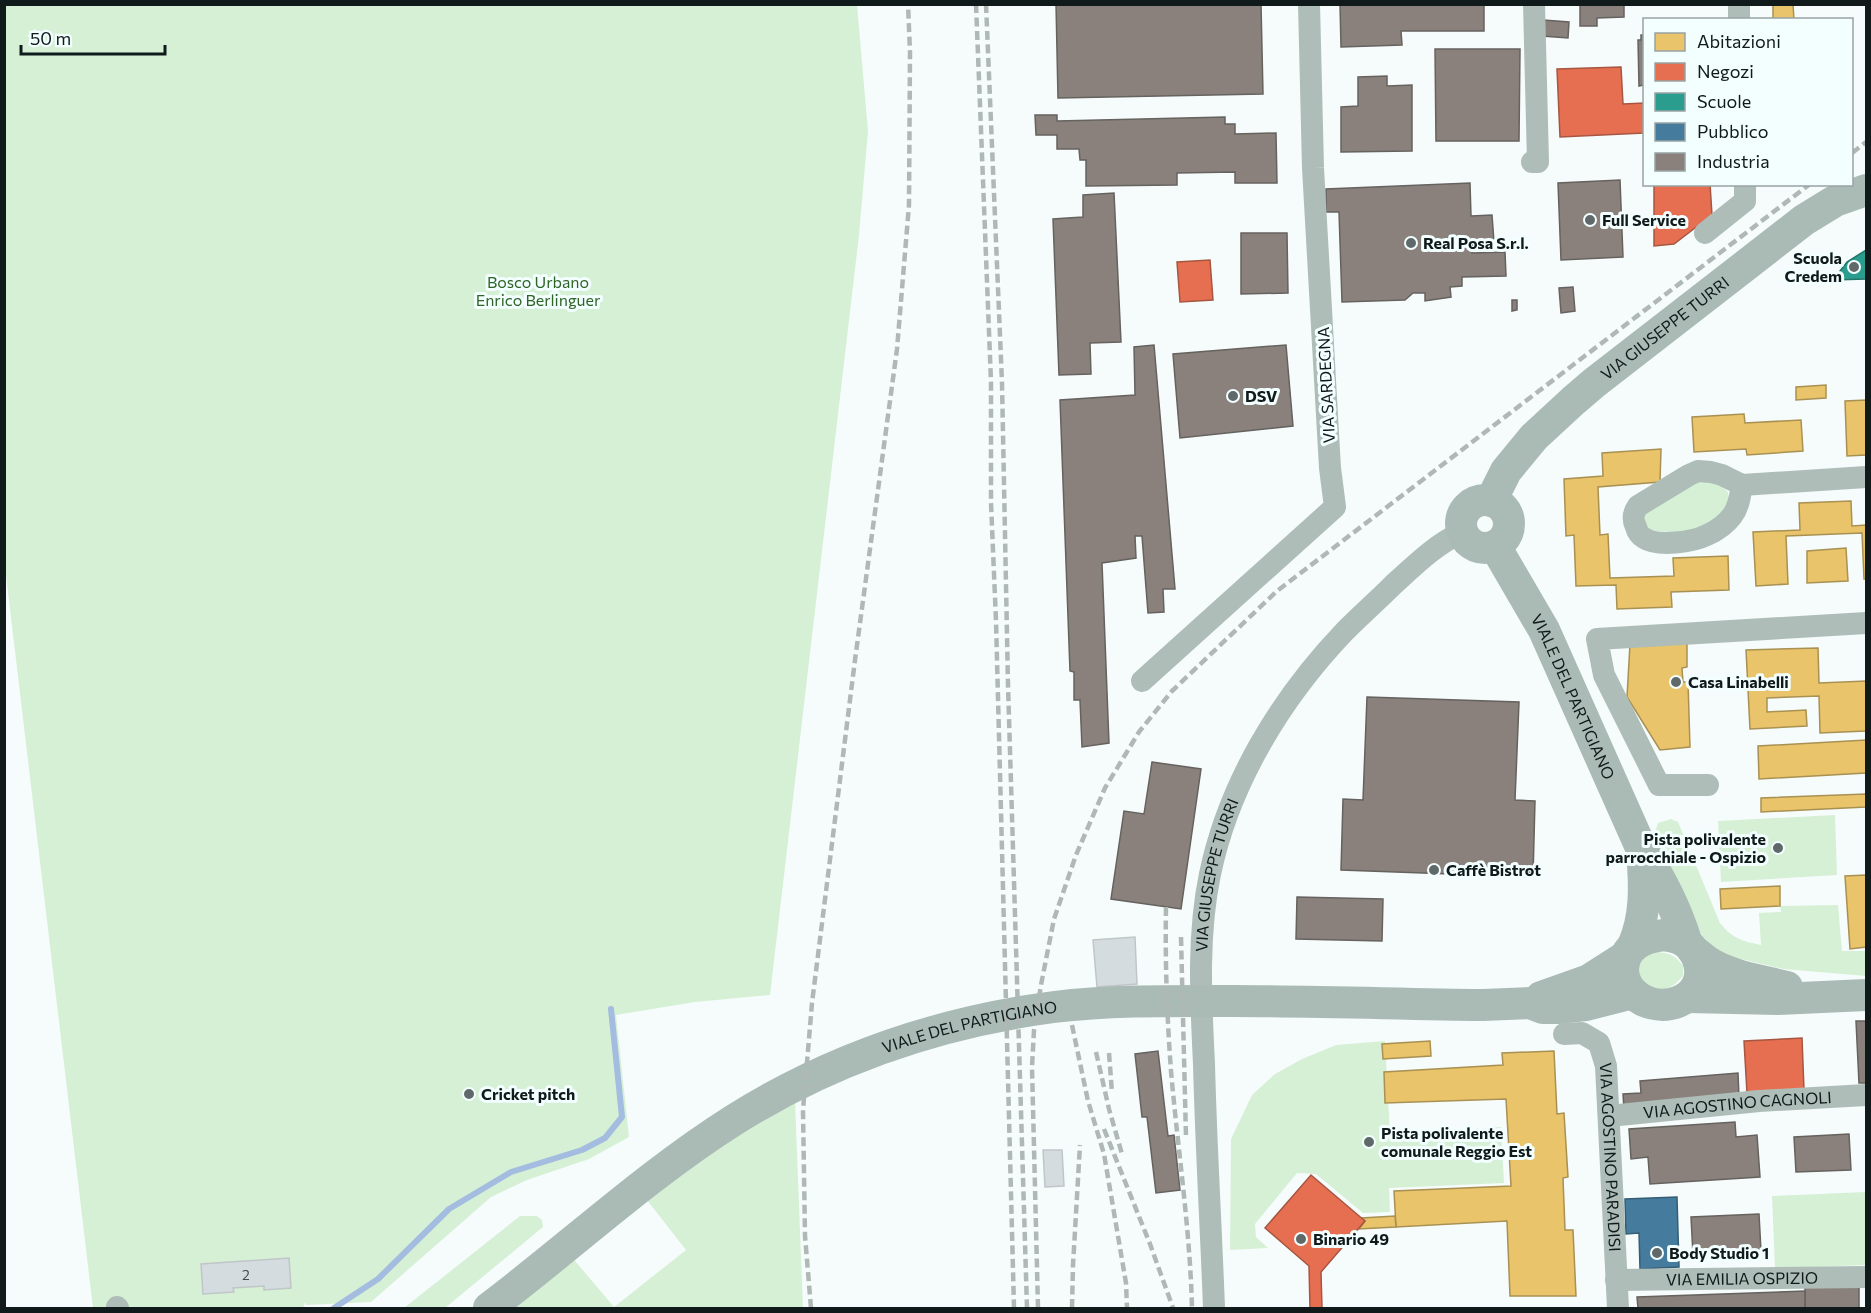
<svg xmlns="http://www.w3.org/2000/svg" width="1871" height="1313" viewBox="0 0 1871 1313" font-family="Commissioner,sans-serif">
<rect width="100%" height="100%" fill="#f6fcfc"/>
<g fill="#d6f0d6">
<path d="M4,5H857L868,131L859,235L770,995L695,1002L616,1015L629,1137L589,1159L527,1180L491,1197L371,1302L306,1305L305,1302L303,1308H93L5,567Z"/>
<path d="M1698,479L1720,485L1728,492C1729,502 1726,506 1721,514C1704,537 1671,532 1645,530L1643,509Z"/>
<path d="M1835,815L1837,875L1721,882L1718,821Z"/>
<path d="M1671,819L1678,822L1720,923C1733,939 1742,941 1761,945L1759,913L1781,912L1780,906L1838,905L1842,951H1866V976L1783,969L1728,956L1713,948L1690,921L1653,838L1658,823Z"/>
<path d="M1658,952C1670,953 1676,956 1683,966V976C1678,981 1674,986 1668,988C1651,995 1627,976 1641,960C1645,955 1653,954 1658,952Z"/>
<path d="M1385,1041L1390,1133L1501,1127L1504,1183L1389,1188L1390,1212L1363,1213L1316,1174L1297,1173L1255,1224L1256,1237L1268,1248L1230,1250L1231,1139L1252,1095L1275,1074L1302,1059L1336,1045Z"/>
<path d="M795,1101L803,1308H509L570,1255L614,1307L686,1250L643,1195L676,1170Z"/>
<path d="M1866,1192V1265L1775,1268L1772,1196Z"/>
<path d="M520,1216H537L542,1220L543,1227L445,1308H404Z"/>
</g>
<g fill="#e9c46a" stroke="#a89152" stroke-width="1.5">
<path d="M1773,4H1793L1794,20H1773Z"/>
<path d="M1826,385V398L1796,400V387Z"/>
<path d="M1866,400V455L1847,456L1845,401Z"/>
<path d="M1744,414L1745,423L1801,420L1803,451L1747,455L1746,449L1694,452L1692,417Z"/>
<path d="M1661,449L1660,482L1598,487L1600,535L1608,534L1610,578L1674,576L1673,558L1728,556L1729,590L1671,592L1672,607L1617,609L1616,585L1576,586L1574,535L1566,536L1564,479L1603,476L1602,453Z"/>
<path d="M1851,501L1852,526L1866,525V579H1864L1862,533L1786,536L1788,584L1756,586L1753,532L1800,530L1799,503Z"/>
<path d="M1846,548L1848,581L1807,583V551Z"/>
<path d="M1687,642V667L1682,668L1683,682H1688L1690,747L1660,750L1627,697L1630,644Z"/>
<path d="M1818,648L1819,683L1866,681V731L1820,733L1819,696L1767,698V712L1806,710L1807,726L1750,729L1746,650Z"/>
<path d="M1866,740V773L1759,779L1758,746Z"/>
<path d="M1866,794V807L1761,812V798Z"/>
<path d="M1866,875V947L1850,949L1845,876Z"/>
<path d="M1780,886V906L1721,909L1720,889Z"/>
<path d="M1430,1041L1431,1056L1383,1059L1382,1044Z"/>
<path d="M1554,1051L1557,1114L1564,1113L1568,1177L1563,1178L1565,1230H1573L1576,1296H1510L1507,1221L1396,1227L1394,1191L1511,1186L1506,1099L1385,1103L1384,1072L1503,1065L1502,1053Z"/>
<path d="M1395,1216L1396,1227L1359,1229L1365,1221L1362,1218Z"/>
</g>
<g fill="#e76f51" stroke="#a65641" stroke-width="1.5">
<path d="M1621,67L1623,104L1644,103V133L1560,137L1557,69Z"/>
<path d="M1654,184H1710L1712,215L1674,244L1654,246Z"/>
<path d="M1210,260L1213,300L1180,302L1177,262Z"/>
<path d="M1802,1038L1804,1090L1747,1093L1744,1041Z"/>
<path d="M1311,1175L1365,1221L1321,1272L1322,1308H1310L1309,1266L1265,1228Z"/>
</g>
<path fill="#2a9d8f" stroke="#22766c" stroke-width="1.5" d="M1866,250V279L1833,280L1847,262Z"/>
<path fill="#457b9d" stroke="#355e76" stroke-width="1.5" d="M1677,1197L1679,1267L1640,1269L1639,1233L1626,1234L1625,1199Z"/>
<g fill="#8a817c" stroke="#65625f" stroke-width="1.5">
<path d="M1056,4H1261L1263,94L1058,98Z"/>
<path d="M1340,4H1484V31H1401L1402,45L1341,47Z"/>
<path d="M1580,4H1624V17L1597,18V26H1580Z"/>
<path d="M1543,20L1569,22L1568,38L1542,36Z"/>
<path d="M1641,35H1644V85L1639,86L1638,40H1641Z"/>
<path d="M1435,49H1520L1519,141H1436Z"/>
<path d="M1387,76V86L1412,85V151L1341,152V107L1358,106V77Z"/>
<path d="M1035,115H1057V121L1225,117V124H1235V134L1276,133L1277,183H1235V172L1177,173V185L1086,186V160H1080L1079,149H1057V135H1036Z"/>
<path d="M1620,180L1623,257L1561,260L1558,183Z"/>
<path d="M1470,183L1471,216L1492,215L1494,242L1472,243V253L1505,252L1506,276L1462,277V286L1450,287L1451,297L1425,301V293H1413L1405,300L1342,302L1339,212H1326V189Z"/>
<path d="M1114,193L1121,342L1090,343L1091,374L1059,375L1053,219L1083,217V195Z"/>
<path d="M1241,233H1287L1288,293L1241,294Z"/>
<path d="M1573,287L1575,311L1561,313L1559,288Z"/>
<path d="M1512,300H1517V310L1512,311Z"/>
<path d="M1154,345L1175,589H1163L1164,612L1148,613L1142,536H1135L1136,558L1102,563L1109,743L1082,747L1080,700H1074V672L1070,671L1060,400L1135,395L1134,347Z"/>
<path d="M1286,345L1293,426L1180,438L1173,354Z"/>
<path d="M1367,697L1519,702L1515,800L1535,801L1533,877L1341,870L1343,799L1363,800Z"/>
<path d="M1152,762L1201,769L1181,909L1111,899L1124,811L1144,814Z"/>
<path d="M1297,897L1383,899L1382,941L1296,939Z"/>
<path d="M1856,1021H1866V1083H1859Z"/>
<path d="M1158,1051L1168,1136L1174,1135L1180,1190L1156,1193L1147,1117H1142L1135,1054Z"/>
<path d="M1738,1073L1739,1097L1624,1109L1623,1094L1641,1093L1640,1081Z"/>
<path d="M1735,1122L1736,1137L1757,1135L1760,1177L1650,1184L1648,1157L1631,1159L1629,1129Z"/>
<path d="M1849,1134L1851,1170L1796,1172L1794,1137Z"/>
<path d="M1759,1214L1761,1251L1693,1255L1691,1217Z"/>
<path d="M1859,1284V1308H1805V1286Z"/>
<path d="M1805,1291V1308H1638L1637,1297Z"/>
</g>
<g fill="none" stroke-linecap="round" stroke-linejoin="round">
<path stroke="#a3bcdf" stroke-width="6" d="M334,1308L378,1279L449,1209L511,1172L582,1150L605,1138L622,1117L611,1009"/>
</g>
<g fill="#d5dcdf" stroke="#c0c6c8" stroke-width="1.5">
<path d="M1135,937L1137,984L1097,987L1093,940Z"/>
<path d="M1043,1150H1062L1064,1186L1045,1187Z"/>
<path d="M289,1258L291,1288L264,1290V1286L233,1288L234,1292L203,1294L201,1264Z"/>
</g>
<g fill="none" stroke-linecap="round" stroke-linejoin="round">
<g stroke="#aebdb8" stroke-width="22">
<path d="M1739,4V20"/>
<path d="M1532,162H1538L1534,4"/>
<path d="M1705,233L1745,201V184"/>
<path d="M1742,485C1740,496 1739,507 1732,516C1726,524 1716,531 1707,535C1693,542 1658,547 1644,538C1640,536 1637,531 1636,527C1632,519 1633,513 1638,506L1689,475L1698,471L1711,472L1722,475L1742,485L1866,477"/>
<path d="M1142,681L1335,507L1330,468L1313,168L1309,4"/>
<path d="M1708,785H1659L1604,675L1597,639L1866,623"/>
<path id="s1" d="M1564,1034L1582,1033L1599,1043L1606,1066L1618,1308"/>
<path id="s2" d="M1609,1116L1759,1101L1866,1095"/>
<path id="s3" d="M1616,1280L1866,1277"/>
<path d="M117,1307L118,1308"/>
<path id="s4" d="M1214,1308C1211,1227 1206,1145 1204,1064C1201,1001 1197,936 1210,874C1229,783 1281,698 1345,631C1361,615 1378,600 1394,584C1416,564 1435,545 1462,532"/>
</g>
<g stroke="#aabbb6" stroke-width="32">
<circle cx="1485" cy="524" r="24"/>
<path id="s5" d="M1491,501L1506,471L1534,437L1573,401L1594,383L1804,220L1835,201L1866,190"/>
<path id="s6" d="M1495,546L1544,630L1642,850C1661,879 1676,908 1686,941"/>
<path d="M1664,935C1680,937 1690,942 1697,957C1715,1000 1653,1023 1628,987C1625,982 1623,976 1623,970C1623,946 1644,937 1664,935Z"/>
<path d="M1633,946C1646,917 1645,885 1642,853"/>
<path d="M1693,950C1699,955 1706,961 1713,965C1735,977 1763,981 1787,987"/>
<path d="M1541,997L1589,980L1625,957"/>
<path d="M1688,997L1778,999L1866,995"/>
<path id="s7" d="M489,1308C571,1246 647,1175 734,1120C831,1059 941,1022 1054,1007C1114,1000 1173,1001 1233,1001C1316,1001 1400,1004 1483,1005L1530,1003L1543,1008H1557L1586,1005L1633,993"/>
</g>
<g stroke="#afb8b5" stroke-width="4.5" stroke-dasharray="9 4.5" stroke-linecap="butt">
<path d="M976,4L991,382V503L996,621L1014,1308"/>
<path d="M986,4L1002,383L1008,685L1027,1308"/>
<path d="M1852,153L1866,142"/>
<path d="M1166,907C1165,962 1167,1017 1171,1071C1178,1151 1190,1229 1192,1308"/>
<path d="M1181,937L1186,1137"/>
<path d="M1072,1025L1088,1101L1104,1154L1126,1283L1127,1308"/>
<path d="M1096,1052L1109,1109L1122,1154"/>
<path d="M1109,1053L1112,1093"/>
<path d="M1104,1129L1150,1244L1173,1308"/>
<path d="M811,1308L805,1236L803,1110L812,1003L855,660L897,349L909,205L910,52L908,4"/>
<path d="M1038,1308L1032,1067L1034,1030L1041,985L1054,919L1076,855L1105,788L1139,732L1172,691L1277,591L1810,184"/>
<path d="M1072,1308L1073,1265L1080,1145"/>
</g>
</g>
<g fill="#60696a" stroke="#f3feff" stroke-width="2">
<circle cx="1590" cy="220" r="6"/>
<circle cx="1411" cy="243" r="6"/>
<circle cx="1854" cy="267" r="6"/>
<circle cx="1233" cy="396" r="6"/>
<circle cx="1676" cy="682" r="6"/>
<circle cx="1778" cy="848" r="6"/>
<circle cx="1434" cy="870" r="6"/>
<circle cx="469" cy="1094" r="6"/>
<circle cx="1369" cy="1142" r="6"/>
<circle cx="1301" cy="1239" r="6"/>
<circle cx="1657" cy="1253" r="6"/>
</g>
<g text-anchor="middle" stroke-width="6" stroke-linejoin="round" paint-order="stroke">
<g font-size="14" fill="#414a4c">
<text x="246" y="1280">2</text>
</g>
<g font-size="16" font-weight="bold" fill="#101a1b" stroke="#f3feff" text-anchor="start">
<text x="1602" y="226">Full Service</text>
<text x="1423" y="249">Real Posa S.r.l.</text>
<text x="1842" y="264" text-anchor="end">Scuola<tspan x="1842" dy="18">Credem</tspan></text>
<text x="1245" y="402">DSV</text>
<text x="1688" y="688">Casa Linabelli</text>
<text x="1766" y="845" text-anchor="end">Pista polivalente<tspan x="1766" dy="18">parrocchiale - Ospizio</tspan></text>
<text x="1446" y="876">Caffè Bistrot</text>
<text x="481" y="1100">Cricket pitch</text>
<text x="1381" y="1139">Pista polivalente<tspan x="1381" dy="18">comunale Reggio Est</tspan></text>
<text x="1313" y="1245">Binario 49</text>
<text x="1669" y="1259">Body Studio 1</text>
</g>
<g font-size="16" fill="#2e6526" stroke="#f3feff">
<text x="538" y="288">Bosco Urbano<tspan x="538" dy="18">Enrico Berlinguer</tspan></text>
</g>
<g font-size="16" fill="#101a1b" stroke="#f3feff">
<text dy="6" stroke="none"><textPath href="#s5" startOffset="248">VIA GIUSEPPE TURRI</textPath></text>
<text transform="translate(1326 385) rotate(-93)" y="6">VIA SARDEGNA</text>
<text dy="6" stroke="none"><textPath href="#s6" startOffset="170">VIALE DEL PARTIGIANO</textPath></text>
<text dy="6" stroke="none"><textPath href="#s4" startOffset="435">VIA GIUSEPPE TURRI</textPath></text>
<text dy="6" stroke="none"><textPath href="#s7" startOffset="564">VIALE DEL PARTIGIANO</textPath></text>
<text dy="6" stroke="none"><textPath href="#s2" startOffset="129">VIA AGOSTINO CAGNOLI</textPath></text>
<text dy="6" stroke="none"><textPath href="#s1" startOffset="153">VIA AGOSTINO PARADISI</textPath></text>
<text dy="6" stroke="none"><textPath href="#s3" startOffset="126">VIA EMILIA OSPIZIO</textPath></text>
</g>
</g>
<rect width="1871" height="1313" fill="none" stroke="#101a1b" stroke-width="12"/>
<rect x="1643" y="18" width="210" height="168" fill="#f3feff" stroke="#98a3a4" stroke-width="1.5"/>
<rect x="1655" y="33" width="30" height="18" fill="#e9c46a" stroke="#98a3a4" stroke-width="1.5"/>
<text x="1697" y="48" font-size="18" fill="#101a1b">Abitazioni</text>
<rect x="1655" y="63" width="30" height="18" fill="#e76f51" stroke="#98a3a4" stroke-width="1.5"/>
<text x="1697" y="78" font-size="18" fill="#101a1b">Negozi</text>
<rect x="1655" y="93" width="30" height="18" fill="#2a9d8f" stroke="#98a3a4" stroke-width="1.5"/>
<text x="1697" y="108" font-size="18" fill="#101a1b">Scuole</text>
<rect x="1655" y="123" width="30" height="18" fill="#457b9d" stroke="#98a3a4" stroke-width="1.5"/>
<text x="1697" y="138" font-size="18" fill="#101a1b">Pubblico</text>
<rect x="1655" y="153" width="30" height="18" fill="#8a817c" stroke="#98a3a4" stroke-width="1.5"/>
<text x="1697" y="168" font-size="18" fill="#101a1b">Industria</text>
<path d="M21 45v9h144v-9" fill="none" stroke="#101a1b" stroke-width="3"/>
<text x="30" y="45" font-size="18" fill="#101a1b" stroke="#f3feff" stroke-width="4.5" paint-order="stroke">50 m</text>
</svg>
